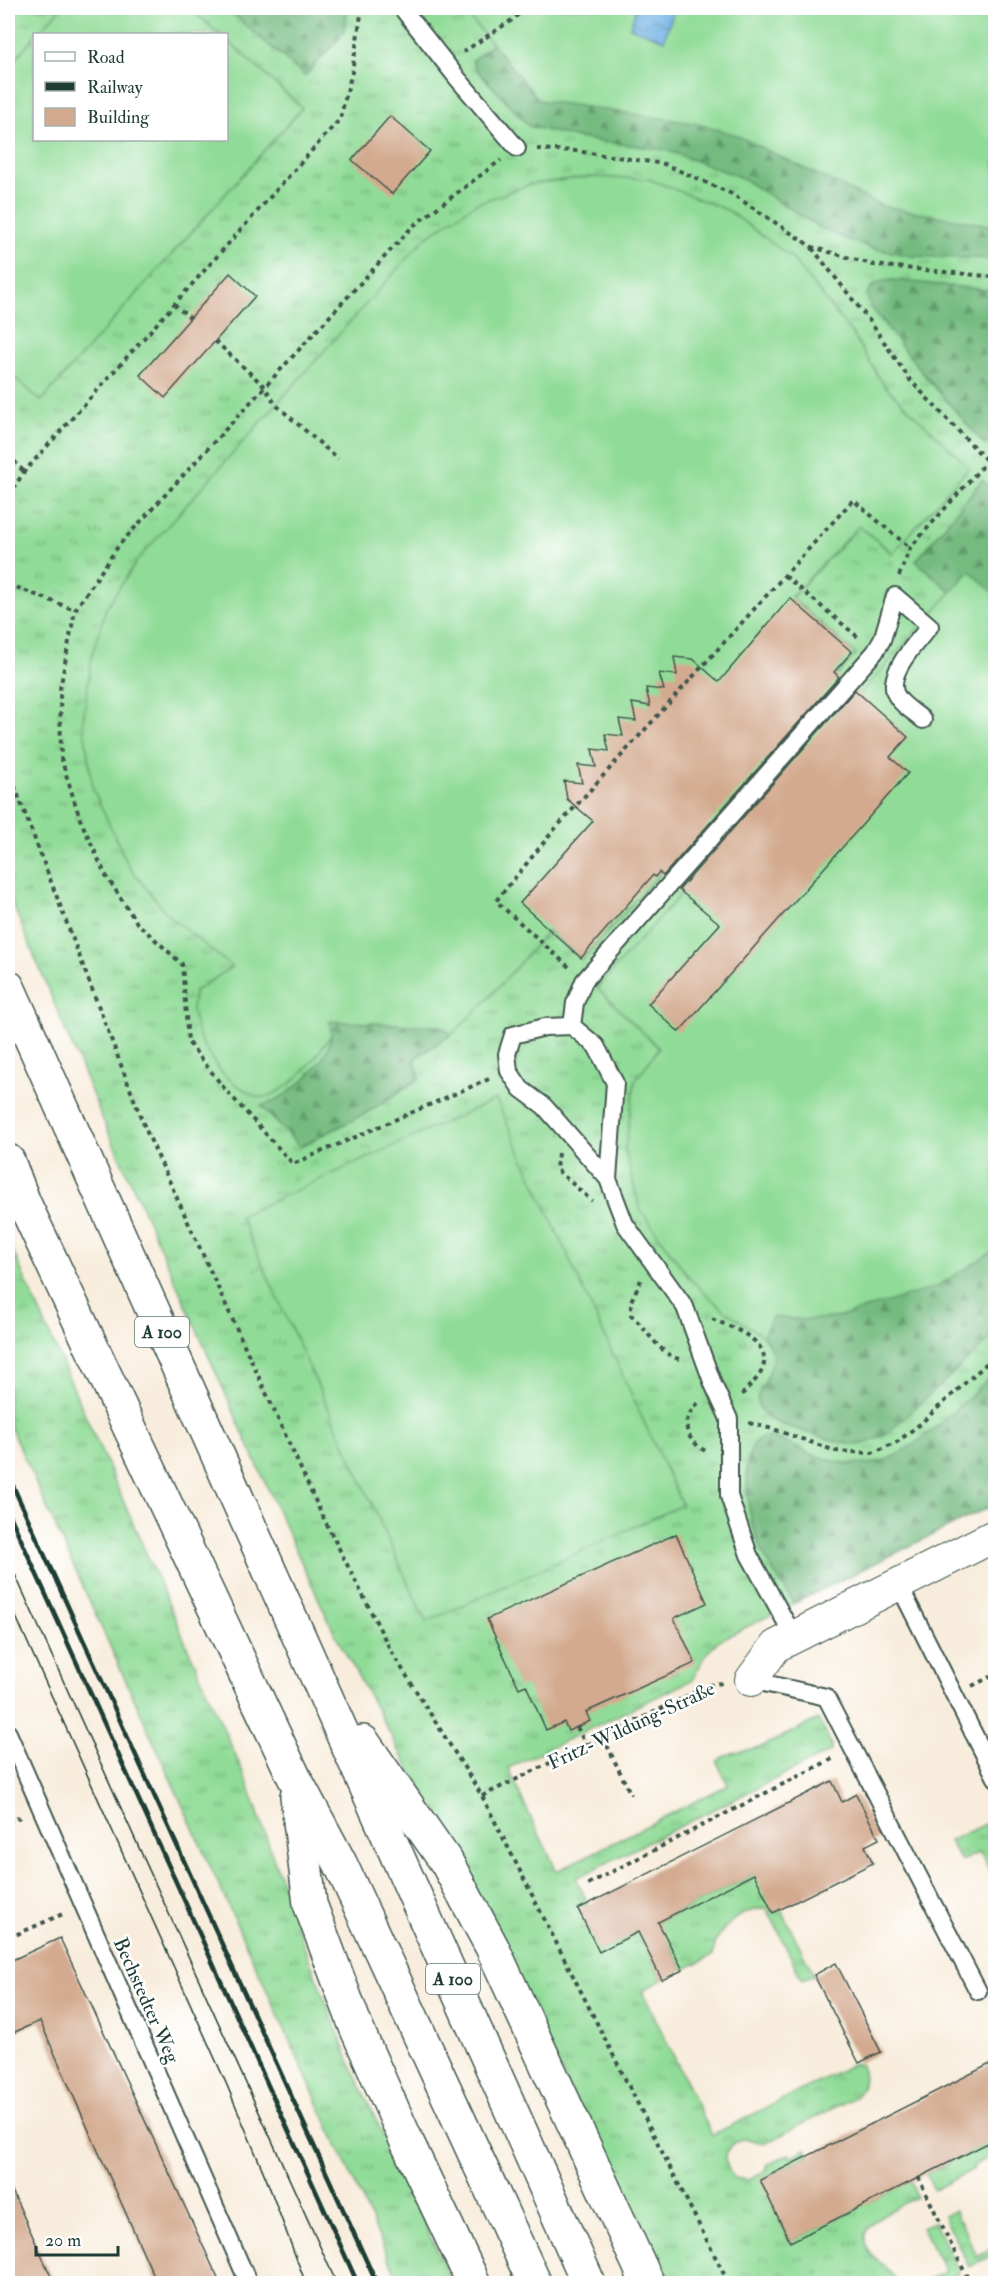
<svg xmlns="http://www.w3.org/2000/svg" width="1003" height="2291" viewBox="0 0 1003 2291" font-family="'IM FELL Double Pica',serif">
<defs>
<pattern id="grass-tufts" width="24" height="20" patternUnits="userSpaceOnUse" patternTransform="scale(1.5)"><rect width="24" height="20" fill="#90db97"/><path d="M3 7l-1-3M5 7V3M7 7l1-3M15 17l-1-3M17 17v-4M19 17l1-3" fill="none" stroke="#75b37c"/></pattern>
<pattern id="forest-firs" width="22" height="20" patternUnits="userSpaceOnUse" patternTransform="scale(1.5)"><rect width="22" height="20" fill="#74bb80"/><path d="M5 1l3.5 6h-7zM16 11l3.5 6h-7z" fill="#5f996a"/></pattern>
<pattern id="water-waves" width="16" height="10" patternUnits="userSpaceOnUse" patternTransform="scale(1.5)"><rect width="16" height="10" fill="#6db0e2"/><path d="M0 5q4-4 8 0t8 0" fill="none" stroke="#5990b8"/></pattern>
</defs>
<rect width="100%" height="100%" fill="#fff"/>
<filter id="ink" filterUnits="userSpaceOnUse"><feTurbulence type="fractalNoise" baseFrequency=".0167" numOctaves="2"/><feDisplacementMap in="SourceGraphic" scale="12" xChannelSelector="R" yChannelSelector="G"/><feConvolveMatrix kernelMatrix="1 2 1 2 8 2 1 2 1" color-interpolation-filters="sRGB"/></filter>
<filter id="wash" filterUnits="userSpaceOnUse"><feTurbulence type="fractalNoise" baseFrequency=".008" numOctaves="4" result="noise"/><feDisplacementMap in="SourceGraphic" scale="24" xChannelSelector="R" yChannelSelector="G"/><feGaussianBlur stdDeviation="1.35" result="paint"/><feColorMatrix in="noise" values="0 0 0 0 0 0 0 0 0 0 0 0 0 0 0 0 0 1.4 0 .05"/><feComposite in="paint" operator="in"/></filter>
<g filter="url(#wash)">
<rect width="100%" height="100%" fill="#f8eddc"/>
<g fill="url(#grass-tufts)" stroke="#588c66" stroke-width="1.5" fill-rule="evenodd">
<path d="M19,8H61L37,34H34V37L8,68V20Z"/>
<path d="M189,8H462L539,100L882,206L995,226V594L598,988L659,1048L635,1081L995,1250V1504L718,1641L708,1652L692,1680L508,1768L526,1808L557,1871L728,1785L717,1762C730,1749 749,1752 765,1745C783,1737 800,1728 818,1719L831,1744V1751L576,1878L588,1904L584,1906L600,1951L754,1874L781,1909L814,1975L802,1980L767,1908H764C739,1911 715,1930 713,1955L683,1970L672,1948L652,1959L662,1980L642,1991L712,2135L855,2063L861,2065C866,2076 864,2088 855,2097L764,2144C758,2142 752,2138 745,2139C723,2140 721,2166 735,2178L749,2180L765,2172L768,2164L789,2154L790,2157L806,2149L809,2155L761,2180L790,2242L911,2181L917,2197C898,2207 844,2226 873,2256C883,2266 892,2272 899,2283H663L460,1861L335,1634L290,1538L103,1120L8,893V371L41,401L302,108L227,40L226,34H220ZM325,350L908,535L892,553L859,526L791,598L855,655L582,960L548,931L535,945L226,461Z"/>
<path d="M8,1240L248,1784L305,1949L353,2070L452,2283H400L8,1422Z"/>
<path d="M991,1821L995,1830V1883L980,1852L961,1861L949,1841Z"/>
<path d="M995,2139V2154L973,2166L974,2169L934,2190L926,2174Z"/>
<path d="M955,2210L977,2256L995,2246V2254L969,2267L944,2216Z"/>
<path d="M934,2221L959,2272L936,2283H921L945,2272L922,2227Z"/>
</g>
<g fill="url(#forest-firs)" stroke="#4a7c5a" stroke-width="1.5">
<path d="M226,8H348L343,34L305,76Z"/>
<path d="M492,44L539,100L694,123L734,134L882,206L995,226V259L911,256L876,249L846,239L819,227L740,177L666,150L578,138L529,126L477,70L472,61Z"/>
<path d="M894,280L995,291V431L985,445L921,371L870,306L867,295C873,282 880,281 894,280Z"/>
<path d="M982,480L995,491V644L976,614L916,561Z"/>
<path d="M329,1021L441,1026L452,1034L414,1059L420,1078L368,1112L300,1147L261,1106C288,1098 328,1065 331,1035C331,1030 330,1025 329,1021Z"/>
<path d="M995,1162V1335L891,1430C880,1437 870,1444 857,1445C844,1445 779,1425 768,1418C761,1414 758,1406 757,1398C767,1372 783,1362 763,1336L772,1317L808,1320Z"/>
<path d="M995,1373V1504L794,1603C785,1588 773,1573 765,1557C761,1548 756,1537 753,1527C748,1509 737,1438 767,1437C778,1436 791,1446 801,1450C825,1460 859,1470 885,1460C920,1448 966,1399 995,1373Z"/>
</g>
<g fill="#90db97" stroke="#588c66" stroke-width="1.5">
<path d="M61,8H189L220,34H37Z"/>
<path d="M462,8H995V226L882,206L734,134L694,123L539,100Z"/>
<path d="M34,37V140H226L227,40L302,108L41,401L8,371V68Z"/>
<path d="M590,177L649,179L729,211L792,258L854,336L883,384L969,467L893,553L859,526L791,597L855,654L582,960L548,931L487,1000L452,1034L441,1026L330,1021L331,1035C316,1058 295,1087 268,1096C258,1100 251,1094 243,1089C217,1075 196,1040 192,1010C192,1004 194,997 195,991L232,967L169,916L129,867L93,789L83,721L92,656L106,608L139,558L425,238L475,204L531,184Z"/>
<path d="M970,571L995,594V1250L936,1287L839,1317L808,1320L772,1317L763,1336L724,1310L690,1279L640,1209L625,1150L635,1081L659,1048L597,988Z"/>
<path d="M496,1099L682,1505L426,1622L240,1216Z"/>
</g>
<path fill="url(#water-waves)" stroke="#46768b" stroke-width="1.5" d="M636,8H675L664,40L630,27Z"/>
<g id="blocks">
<g fill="#d3aa8f">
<path d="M390,116L430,151L392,194L352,160Z"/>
<path d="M230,273L255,296L165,398L140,375Z"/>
<path d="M790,598L852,652L834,672L839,677L663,876L659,872L655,877L653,875L581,958L520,903L593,821L567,799L564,781L582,783L578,765L596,767L592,749L609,751L605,734L623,736L619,719L636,721L632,703L650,706L646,688L664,690L659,673L677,675L674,657L693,659L719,682Z"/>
<path d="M855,690L908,737L890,757L908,773L679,1032L648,1004L720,924L679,890Z"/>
<path d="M676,1534L707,1603L674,1618L695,1663L586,1712L590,1721L568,1731L564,1722L546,1730L526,1685L519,1688L487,1619Z"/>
<path d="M832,1781L842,1802L856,1794L879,1839L865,1846L873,1863L773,1913L754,1874L658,1922L683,1970L662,1980L638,1932L599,1952L578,1909Z"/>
<path d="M60,1938L193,2224L220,2283H157L40,2021L8,2035V1962Z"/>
<path d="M836,1963L881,2052L859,2063L814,1975Z"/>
<path d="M996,2061V2139L790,2242L760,2180Z"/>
<path d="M8,2182L54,2283H8Z"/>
</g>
</g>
</g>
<g filter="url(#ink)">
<use href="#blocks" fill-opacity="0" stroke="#40574d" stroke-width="1.5"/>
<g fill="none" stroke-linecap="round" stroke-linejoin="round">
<g stroke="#40574d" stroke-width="20">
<g id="service">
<path d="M402,8L458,79L517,148"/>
<path d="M572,1026L575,1003L584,981L875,652L882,640L895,596L930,626C917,642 882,677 898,698C904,707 916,713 923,720"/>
<path d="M608,1179L544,1106L521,1089L509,1071L507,1054L513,1035L545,1027L572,1026L596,1046L615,1083L608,1179L625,1224L685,1307L713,1384L729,1419V1496L749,1555L794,1637"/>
<path d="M898,1583L996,1778"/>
<path d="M751,1680L826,1697L978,1991"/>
<path d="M8,1733L249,2284"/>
</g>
</g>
<g stroke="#40574d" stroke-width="34">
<path id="minor" d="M751,1680L776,1646L996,1535"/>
</g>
<g stroke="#40574d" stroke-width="36">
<g id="motorway">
<path d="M8,987L589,2284"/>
<path d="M8,1161L24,1203L294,1777L340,1863L535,2284"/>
<path d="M363,1742L447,1863L492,1947L648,2284"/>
<path d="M297,1796L310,1904L356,2027L407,2142L474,2284"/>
</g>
</g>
<g stroke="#40574d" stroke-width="4" stroke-dasharray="4.5 4.5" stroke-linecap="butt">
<path d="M463,52L512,20L525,8"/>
<path d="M537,149L576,151L664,164L732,194L812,247L874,265L996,277"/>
<path d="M812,248L869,320L910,380L987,461L996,450"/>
<path d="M174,304L190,318"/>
<path d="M215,341L264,386L276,405L338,459"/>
<path d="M8,454L24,472"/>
<path d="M8,496L24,472L340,119L352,72L362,8"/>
<path d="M785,576L858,637"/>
<path d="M899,576L910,548L987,461"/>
<path d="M8,584L75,610"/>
<path d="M8,769L145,1128L321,1513L391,1651L482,1796L729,2284"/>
<path d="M569,967L496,901L554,830L853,500L910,548"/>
<path d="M489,1079L293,1164L224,1088L188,1042L182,964L137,923L105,874L80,819L61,758L60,689L75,610L119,545L413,226L501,160"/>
<path d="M558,1153L556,1169L592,1201"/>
<path d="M641,1280L631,1301V1315C647,1329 658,1353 679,1359"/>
<path d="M712,1319C734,1328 778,1343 760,1374C755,1382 747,1387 742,1395"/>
<path d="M698,1403C679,1423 685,1439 707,1452"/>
<path d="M749,1423L773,1429L836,1451L872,1453L897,1442L920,1424L996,1355"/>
<path d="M972,1686L996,1674"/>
<path d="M577,1727L586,1745"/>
<path d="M603,1737L631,1795"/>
<path d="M482,1796L710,1685L722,1683"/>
<path d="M8,1823L20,1817"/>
<path d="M588,1884L834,1758"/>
<path d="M8,1923L13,1936L65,1913"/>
<path d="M918,2177L968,2279"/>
<path d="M993,2284L996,2282"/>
</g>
<use href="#service" stroke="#fff" stroke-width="16"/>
<use href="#minor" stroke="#fff" stroke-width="32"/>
<use href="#motorway" stroke="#fff" stroke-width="33"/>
<g stroke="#1f3d34" stroke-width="1.5">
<path d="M8,1559L337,2284"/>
<path d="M8,1599L226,2083L266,2178L306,2284"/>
</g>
<g stroke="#1f3d34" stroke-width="4.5">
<path d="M8,1475L377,2284"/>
<path d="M8,1511L358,2284"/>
</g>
</g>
</g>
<g text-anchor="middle" stroke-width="5" stroke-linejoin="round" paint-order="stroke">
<g fill="#fff" stroke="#627771" stroke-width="1.5">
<rect x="135" y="1317" width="54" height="30" rx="4.5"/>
<rect x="426" y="1964" width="54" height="30" rx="4.5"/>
</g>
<g font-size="18" font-weight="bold" fill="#1f3d34">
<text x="162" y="1338">A 100</text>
<text x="453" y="1985">A 100</text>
</g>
<g font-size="20" fill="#1f3d34" stroke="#fff">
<text transform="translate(631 1725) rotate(-25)" y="7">Fritz-Wildung-Straße</text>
<text transform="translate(147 2000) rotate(66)" y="7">Bechstedter Weg</text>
</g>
</g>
<rect width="1003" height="2291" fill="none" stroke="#fff" stroke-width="30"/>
<rect x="33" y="33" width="195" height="108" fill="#ffffff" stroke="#a5b1ae" stroke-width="1.5"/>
<rect x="45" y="52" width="30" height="9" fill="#ffffff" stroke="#a5b1ae" stroke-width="1.5"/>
<text x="87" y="63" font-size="18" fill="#1f3d34">Road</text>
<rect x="45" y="82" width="30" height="9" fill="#1f3d34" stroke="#a5b1ae" stroke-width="1.5"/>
<text x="87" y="93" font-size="18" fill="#1f3d34">Railway</text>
<rect x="45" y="108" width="30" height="18" fill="#d3aa8f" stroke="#a5b1ae" stroke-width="1.5"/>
<text x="87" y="123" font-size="18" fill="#1f3d34">Building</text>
<path d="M36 2246v9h82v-9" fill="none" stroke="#1f3d34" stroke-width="3"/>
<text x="45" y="2246" font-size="18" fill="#1f3d34" stroke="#ffffff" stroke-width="4.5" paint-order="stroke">20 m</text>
</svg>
